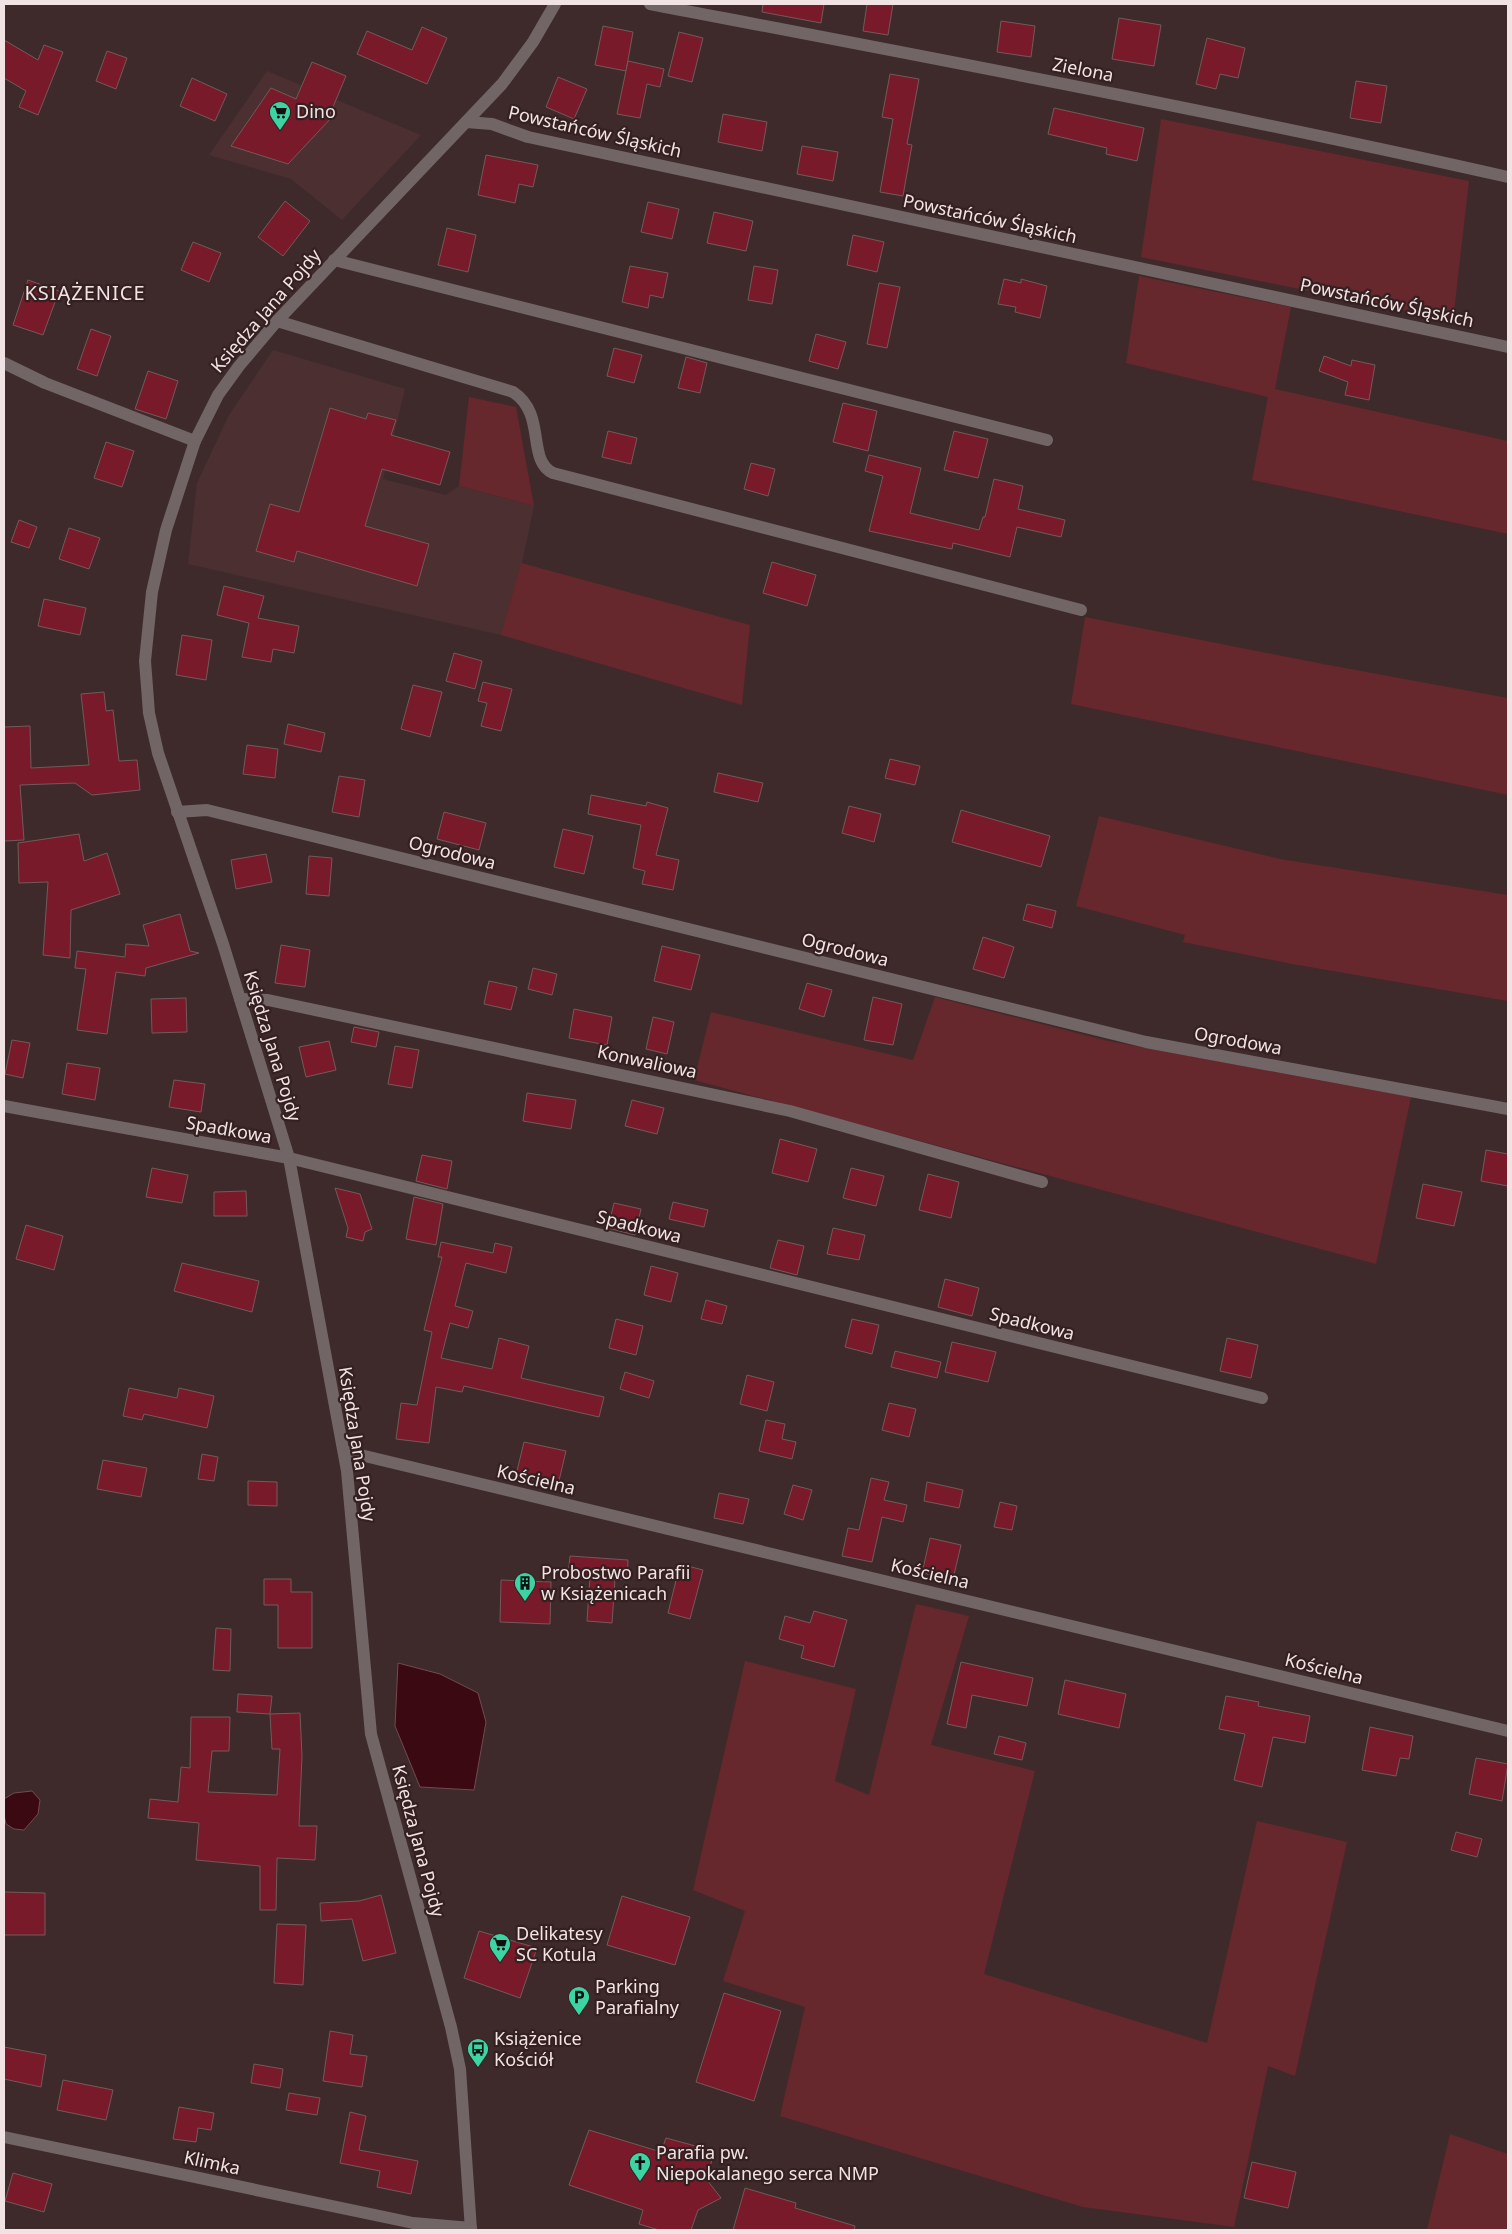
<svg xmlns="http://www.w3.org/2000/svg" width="1512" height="2234" viewBox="0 0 1512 2234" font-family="'Noto Sans',sans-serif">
<rect width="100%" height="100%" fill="#3f2a2b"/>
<g fill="#4c2f30">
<path d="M267,71L421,135L342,220L291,179L209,155Z"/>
<path d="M273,350L405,389L383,479L446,495L459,486L534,506L522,563L664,603L644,675L501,635L188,564L197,483L229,415Z"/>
</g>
<g fill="#66272d">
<path d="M1161,119L1469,181L1453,320L1141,257Z"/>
<path d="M1139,276L1291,307L1275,389L1508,441V534L1252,480L1268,397L1126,363Z"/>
<path d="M469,397L516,407L534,506L459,486Z"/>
<path d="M521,563L750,625L742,705L501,635Z"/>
<path d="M1085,617L1323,664L1508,698V795L1071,704Z"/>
<path d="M1099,816L1280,859L1508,895V1001L1292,964L1183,942L1185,935L1076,906Z"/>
<path d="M935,997L1108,1041L1411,1097L1376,1264L694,1080L711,1012L913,1060Z"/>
<path d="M916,1604L969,1616L931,1745L1035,1771L984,1974L1207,2043L1257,1821L1347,1842L1295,2076L1268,2066L1234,2227L1083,2207L780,2116L805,2007L723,1981L745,1911L693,1890L745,1661L856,1689L835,1781L869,1795Z"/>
<path d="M1450,2134L1508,2154V2230H1427Z"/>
</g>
<g fill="#3b0911" stroke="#724a50">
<path d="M398,1663L440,1674L478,1693L486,1722L474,1790L420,1787L395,1726Z"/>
<path d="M32,1791L40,1800L38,1814L24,1830L14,1829L6,1824L4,1815V1799L14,1793Z"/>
</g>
<g fill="#791a2a" stroke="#725a5a">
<path d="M763,4H824L821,23L762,12Z"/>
<path d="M867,4H893L888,35L863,31Z"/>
<path d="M1119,18L1161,25L1154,66L1112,59Z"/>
<path d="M1001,21L1035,26L1031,57L997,52Z"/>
<path d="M603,26L633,32L626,71L595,65Z"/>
<path d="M422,27L447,38L427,84L357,54L367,31L412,50Z"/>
<path d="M679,32L703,38L692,82L668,76Z"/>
<path d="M1207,38L1245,48L1238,78L1220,74L1216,89L1196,84Z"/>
<path d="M4,40L38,60L44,45L63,52L38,115L19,107L26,91L4,78Z"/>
<path d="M107,51L127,58L116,89L96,81Z"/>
<path d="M628,61L664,69L660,87L647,84L640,118L617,114Z"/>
<path d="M312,62L346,76L330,114L333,116L288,164L231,146L271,88L296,99Z"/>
<path d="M890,74L919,79L907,144L912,145L903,196L880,192L893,119L882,117Z"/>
<path d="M558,77L587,89L574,119L546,107Z"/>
<path d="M192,78L227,94L215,121L180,106Z"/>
<path d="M1356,81L1387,86L1381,123L1350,118Z"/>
<path d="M1054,108L1144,128L1137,161L1106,154L1107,148L1048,134Z"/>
<path d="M723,114L767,122L762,151L718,142Z"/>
<path d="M802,146L838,152L833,181L797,174Z"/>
<path d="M486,155L538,165L533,187L519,184L515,203L478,195Z"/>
<path d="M285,201L310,221L283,256L258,237Z"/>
<path d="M648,202L679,209L672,239L641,232Z"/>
<path d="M714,212L753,221L746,251L707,243Z"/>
<path d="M447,228L476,235L468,272L438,265Z"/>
<path d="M853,235L884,242L877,272L847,265Z"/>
<path d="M193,242L221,253L209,282L181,270Z"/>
<path d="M630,266L668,273L663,298L650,295L648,308L622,302Z"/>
<path d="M754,266L778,270L772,304L748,300Z"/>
<path d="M1004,279L1021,283V279L1047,286L1040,318L1015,312L1016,307L998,304Z"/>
<path d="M28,280L59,291L43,335L13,325Z"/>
<path d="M879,283L900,287L887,348L867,344Z"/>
<path d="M91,329L111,336L97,376L77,369Z"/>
<path d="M816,334L846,342L838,369L809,361Z"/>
<path d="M614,348L642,355L634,383L607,376Z"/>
<path d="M1324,356L1351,366L1352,360L1375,365L1369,400L1345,395L1348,382L1319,371Z"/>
<path d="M686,357L707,363L700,393L678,388Z"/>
<path d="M148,371L178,381L166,419L135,409Z"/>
<path d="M843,403L877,411L868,451L833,442Z"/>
<path d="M330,408L366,419L368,413L396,420L391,435L450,452L440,485L382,469L365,526L429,544L417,586L297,551L294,562L256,551L270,504L299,512Z"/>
<path d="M608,431L637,438L631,464L602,457Z"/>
<path d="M954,431L988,439L978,478L944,470Z"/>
<path d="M106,442L134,451L122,487L94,478Z"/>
<path d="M869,455L921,468L910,513L979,530L983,517H985L994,479L1023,486L1018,509L1065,520L1061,537L1017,527L1010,557L953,543L952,549L869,531L883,476L865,471Z"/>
<path d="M751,463L775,469L768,496L744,489Z"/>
<path d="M19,520L37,527L29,548L11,542Z"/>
<path d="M69,528L100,538L89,569L59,559Z"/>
<path d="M772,562L816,575L807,606L763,593Z"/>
<path d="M224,586L264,596L258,618L299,626L294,653L273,649L271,662L242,657L249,623L217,615Z"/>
<path d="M44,599L86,608L80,635L38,626Z"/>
<path d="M182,635L212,640L206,680L176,675Z"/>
<path d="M454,653L482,661L475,689L446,681Z"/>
<path d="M483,682L512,689L501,731L481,726L487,703L478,701Z"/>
<path d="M413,685L442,692L430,737L401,729Z"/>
<path d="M104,692L106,711L113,710L119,761L137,760L140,790L92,795L75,783L20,785L24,840L4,841V727L30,726L31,768L89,765L81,694Z"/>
<path d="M288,724L325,733L321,752L284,744Z"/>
<path d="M247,745L278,749L275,778L243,774Z"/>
<path d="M890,759L920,766L915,785L885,778Z"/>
<path d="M718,773L763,783L758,802L714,792Z"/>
<path d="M339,776L365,780L359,817L332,812Z"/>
<path d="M591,795L646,806L647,802L668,808L656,855L679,860L673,890L642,884L645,871L633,868L641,825L588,814Z"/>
<path d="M849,806L881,814L874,842L842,833Z"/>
<path d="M961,810L1050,836L1041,867L952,842Z"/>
<path d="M444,812L486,823L479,850L437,839Z"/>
<path d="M563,829L593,836L584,874L554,867Z"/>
<path d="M79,834L84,861L107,853L120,894L71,910L70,958L43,955L48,882L19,883L18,843Z"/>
<path d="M266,854L272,882L236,889L231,860Z"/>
<path d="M309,856L332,858L329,896L306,894Z"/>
<path d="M1027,904L1056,911L1052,928L1023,920Z"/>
<path d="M180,914L190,951L199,953L146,968L145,976L116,972L107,1034L77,1030L86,969L75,968L77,951L125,957L126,944L149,946L143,925Z"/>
<path d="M983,937L1014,947L1004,978L973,969Z"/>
<path d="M281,945L310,950L305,987L275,983Z"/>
<path d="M662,946L700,955L691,990L654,981Z"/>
<path d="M533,968L557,974L552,995L528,989Z"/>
<path d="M489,981L517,987L511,1010L484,1004Z"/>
<path d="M807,983L832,990L824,1017L799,1009Z"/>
<path d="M873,997L902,1004L893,1045L864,1040Z"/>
<path d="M186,998L187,1032L152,1033L151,999Z"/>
<path d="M574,1009L612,1017L607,1045L569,1038Z"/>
<path d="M653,1017L674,1022L667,1054L646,1049Z"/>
<path d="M354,1027L379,1032L376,1047L351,1042Z"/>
<path d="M12,1040L30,1043L23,1078L5,1074Z"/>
<path d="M329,1041L336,1070L306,1077L299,1047Z"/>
<path d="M395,1046L419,1050L412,1088L388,1084Z"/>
<path d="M67,1063L100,1068L95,1100L62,1094Z"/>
<path d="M174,1080L205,1084L201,1112L169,1107Z"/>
<path d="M527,1093L576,1100L571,1129L523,1121Z"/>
<path d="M632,1100L664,1108L657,1134L625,1126Z"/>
<path d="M780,1139L817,1149L808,1182L772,1173Z"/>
<path d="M1486,1150L1508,1154V1186L1481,1181Z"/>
<path d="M422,1155L452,1161L447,1189L416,1181Z"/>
<path d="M152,1168L188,1175L182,1203L146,1197Z"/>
<path d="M851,1168L884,1176L876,1206L843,1198Z"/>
<path d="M928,1174L959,1182L951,1218L919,1210Z"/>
<path d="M1423,1184L1462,1192L1454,1226L1416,1218Z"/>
<path d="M335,1188L360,1194L372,1229L365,1232L363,1241L346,1237L348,1228Z"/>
<path d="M246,1191L247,1216H214V1192Z"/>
<path d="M414,1197L443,1204L436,1245L406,1239Z"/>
<path d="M673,1202L708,1210L704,1227L669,1219Z"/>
<path d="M614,1203L641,1209L635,1235L608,1228Z"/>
<path d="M26,1225L63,1236L54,1270L16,1259Z"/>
<path d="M833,1228L865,1235L859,1260L827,1254Z"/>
<path d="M778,1240L804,1246L797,1275L770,1268Z"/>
<path d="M441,1242L493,1253L495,1243L512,1247L506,1273L466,1263L455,1306L473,1311L468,1328L450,1323L441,1358L492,1369L499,1338L529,1346L521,1378L604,1397L599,1417L464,1386L462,1392L436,1387L429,1443L396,1439L401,1403L417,1405L432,1332L424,1330L442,1257H438Z"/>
<path d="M182,1263L259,1281L252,1312L174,1291Z"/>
<path d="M651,1266L678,1273L671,1302L644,1295Z"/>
<path d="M945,1279L979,1288L972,1316L938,1307Z"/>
<path d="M706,1300L727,1306L722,1324L701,1319Z"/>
<path d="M616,1319L643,1326L636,1355L609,1348Z"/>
<path d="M852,1319L879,1325L872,1354L845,1347Z"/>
<path d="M1227,1338L1258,1345L1251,1378L1220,1371Z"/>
<path d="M952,1342L996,1352L988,1382L945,1372Z"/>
<path d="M895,1351L941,1362L937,1378L891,1367Z"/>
<path d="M625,1372L654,1381L649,1398L620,1389Z"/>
<path d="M747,1375L774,1382L767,1411L740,1404Z"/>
<path d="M129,1388L177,1398L179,1388L214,1396L207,1428L144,1414L142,1420L123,1416Z"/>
<path d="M889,1403L916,1409L909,1437L882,1430Z"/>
<path d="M766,1420L785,1424L782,1439L796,1442L792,1459L759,1451Z"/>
<path d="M524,1442L566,1451L558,1485L516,1475Z"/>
<path d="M202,1454L218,1457L214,1481L198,1479Z"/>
<path d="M103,1460L147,1468L141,1497L97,1489Z"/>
<path d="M871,1478L889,1482L884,1500L907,1505L903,1522L882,1517L872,1562L842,1556L848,1528L859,1530Z"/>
<path d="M248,1481L277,1482V1506L248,1505Z"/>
<path d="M927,1482L963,1490L959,1508L924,1501Z"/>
<path d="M793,1485L812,1490L803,1520L784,1514Z"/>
<path d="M719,1493L749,1499L743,1524L714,1518Z"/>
<path d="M1000,1502L1017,1506L1012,1530L994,1527Z"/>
<path d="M930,1538L961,1545L953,1579L922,1573Z"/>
<path d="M570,1556L628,1560L627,1580L615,1579L612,1623L587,1621L590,1577L568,1576Z"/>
<path d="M680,1564L703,1570L690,1619L668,1613Z"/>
<path d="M264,1579H291V1592H312V1648H278V1605H264Z"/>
<path d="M501,1580L551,1582L550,1624L500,1622Z"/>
<path d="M814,1611L847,1620L834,1667L801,1658L804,1646L779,1639L785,1616L810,1623Z"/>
<path d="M216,1628L231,1629L230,1671L213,1670Z"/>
<path d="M961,1662L1033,1678L1027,1706L972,1695L966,1728L947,1724Z"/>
<path d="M1065,1680L1126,1694L1119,1728L1058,1714Z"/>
<path d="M238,1694L272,1696L270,1714L237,1712Z"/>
<path d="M1226,1696L1259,1702L1258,1706L1310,1716L1305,1743L1273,1737L1262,1787L1234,1780L1245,1734L1219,1729Z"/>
<path d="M300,1713L302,1756L299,1826H317L315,1860L277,1858L276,1910H260V1866L196,1860L199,1823L148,1818L150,1799L178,1802L181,1767L190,1768L191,1717H230L229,1751H212L208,1792L277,1795L280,1749H272L270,1714Z"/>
<path d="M1370,1727L1413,1736L1409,1759L1400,1758L1396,1776L1362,1770Z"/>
<path d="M999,1736L1026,1743L1022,1760L994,1754Z"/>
<path d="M1476,1758L1508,1764L1502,1801L1469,1794Z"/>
<path d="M1456,1832L1482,1839L1477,1857L1451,1850Z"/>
<path d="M4,1892L45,1893V1935H4Z"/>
<path d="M381,1895L396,1953L363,1961L352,1919L321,1921L320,1903L359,1901Z"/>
<path d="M622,1896L690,1917L675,1965L607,1945Z"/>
<path d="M277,1924L306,1925L303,1985L274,1983Z"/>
<path d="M479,1931L537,1948L520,1998L464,1978Z"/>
<path d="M724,1993L781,2011L754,2101L696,2082Z"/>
<path d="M330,2031L353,2035L350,2054L367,2056L362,2087L323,2081Z"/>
<path d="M4,2047L46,2055L41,2087L4,2079Z"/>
<path d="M254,2064L283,2069L280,2088L251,2083Z"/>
<path d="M63,2080L113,2090L106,2120L57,2110Z"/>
<path d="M289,2093L320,2098L317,2115L286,2110Z"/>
<path d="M179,2107L214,2113L211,2130L198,2128L196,2142L173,2139Z"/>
<path d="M350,2112L366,2116L359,2150L418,2161L411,2194L377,2187L380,2171L340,2163Z"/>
<path d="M589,2130L661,2152L666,2138L714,2151L707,2180L721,2198L698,2210L691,2230H659L639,2224L643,2210L569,2185Z"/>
<path d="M1252,2162L1296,2172L1288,2208L1244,2198Z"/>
<path d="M13,2173L52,2184L44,2212L5,2201Z"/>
<path d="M745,2188L796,2203L795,2208L855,2226L854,2230H733Z"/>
</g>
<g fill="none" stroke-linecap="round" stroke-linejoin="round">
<g stroke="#716566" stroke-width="12">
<path d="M650,4C937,59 1224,113 1508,177"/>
<path d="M466,122L492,124L528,137L1508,347"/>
<path d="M334,260L1047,440"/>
<path d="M277,321L513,392C547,414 526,460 553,473L1081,610"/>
<path d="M4,363L45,383L195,441"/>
<path d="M177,812L207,810L1146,1042L1508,1109"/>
<path d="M240,999L268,1000L790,1111L1042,1182"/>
<path d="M4,1106L289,1158L1262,1398"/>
<path d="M344,1451L1508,1731"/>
<path d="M4,2137L413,2223L471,2228"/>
</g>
<path stroke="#716566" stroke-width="12" d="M471,2230L460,2069L451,2027L371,1734L347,1471L289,1158L223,944L158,753L149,713L145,661L152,592L166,530L195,441L218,395L239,366L277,321L502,84L533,42L555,4"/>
</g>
<defs>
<g id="supermarket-pin" transform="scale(1.125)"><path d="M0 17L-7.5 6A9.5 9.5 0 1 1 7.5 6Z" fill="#3dd4a3" stroke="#352021"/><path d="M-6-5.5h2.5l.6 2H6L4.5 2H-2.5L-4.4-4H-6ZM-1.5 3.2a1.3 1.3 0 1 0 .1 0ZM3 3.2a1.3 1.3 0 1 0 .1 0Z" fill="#111"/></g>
<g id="building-pin" transform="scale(1.125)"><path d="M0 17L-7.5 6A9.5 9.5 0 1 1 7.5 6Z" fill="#3dd4a3" stroke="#352021"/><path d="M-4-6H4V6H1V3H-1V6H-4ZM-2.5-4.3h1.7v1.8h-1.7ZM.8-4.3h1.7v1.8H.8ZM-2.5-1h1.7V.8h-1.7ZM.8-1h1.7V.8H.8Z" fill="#111"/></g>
<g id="parking-pin" transform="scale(1.125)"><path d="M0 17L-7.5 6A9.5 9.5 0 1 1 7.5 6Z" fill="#3dd4a3" stroke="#352021"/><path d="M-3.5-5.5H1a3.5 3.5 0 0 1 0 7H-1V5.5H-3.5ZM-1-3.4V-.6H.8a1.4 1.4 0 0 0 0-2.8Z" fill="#111"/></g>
<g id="bus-pin" transform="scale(1.125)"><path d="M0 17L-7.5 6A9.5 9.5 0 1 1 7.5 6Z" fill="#3dd4a3" stroke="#352021"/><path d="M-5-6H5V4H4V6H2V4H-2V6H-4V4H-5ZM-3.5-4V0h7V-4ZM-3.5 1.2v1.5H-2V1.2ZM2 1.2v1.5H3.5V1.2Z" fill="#111"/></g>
<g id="church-pin" transform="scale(1.125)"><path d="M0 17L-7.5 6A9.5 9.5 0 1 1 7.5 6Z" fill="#3dd4a3" stroke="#352021"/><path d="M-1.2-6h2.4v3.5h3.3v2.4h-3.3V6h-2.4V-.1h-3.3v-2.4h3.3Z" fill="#111"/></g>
</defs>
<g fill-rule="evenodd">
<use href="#supermarket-pin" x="280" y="112"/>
<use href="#building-pin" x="525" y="1583"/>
<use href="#supermarket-pin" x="500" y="1944"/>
<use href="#parking-pin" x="579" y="1997"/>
<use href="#bus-pin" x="478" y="2049"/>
<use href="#church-pin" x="640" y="2163"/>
</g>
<g text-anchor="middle" stroke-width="4.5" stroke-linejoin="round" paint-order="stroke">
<g font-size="18" fill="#f1e3e3" stroke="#352021">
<text transform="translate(1083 70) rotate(11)" y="6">Zielona</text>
<text transform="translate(595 132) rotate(13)" y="6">Powstańców Śląskich</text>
<text transform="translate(990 219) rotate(12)" y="6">Powstańców Śląskich</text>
<text transform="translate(1387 303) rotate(12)" y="6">Powstańców Śląskich</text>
<text transform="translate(266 311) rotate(-49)" y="6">Księdza Jana Pojdy</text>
<text transform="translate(452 853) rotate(14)" y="6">Ogrodowa</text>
<text transform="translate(845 950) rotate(14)" y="6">Ogrodowa</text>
<text transform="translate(1238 1041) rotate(10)" y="6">Ogrodowa</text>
<text transform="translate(272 1046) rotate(73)" y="6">Księdza Jana Pojdy</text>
<text transform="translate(647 1062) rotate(12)" y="6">Konwaliowa</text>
<text transform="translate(229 1130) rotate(10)" y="6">Spadkowa</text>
<text transform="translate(639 1227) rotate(14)" y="6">Spadkowa</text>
<text transform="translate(1032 1324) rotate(14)" y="6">Spadkowa</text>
<text transform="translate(357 1444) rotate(81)" y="6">Księdza Jana Pojdy</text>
<text transform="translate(536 1480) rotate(13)" y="6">Kościelna</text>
<text transform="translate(930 1574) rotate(13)" y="6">Kościelna</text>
<text transform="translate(1324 1669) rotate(14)" y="6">Kościelna</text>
<text transform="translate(418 1841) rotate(75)" y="6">Księdza Jana Pojdy</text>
<text transform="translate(212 2163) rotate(12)" y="6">Klimka</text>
</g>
<g font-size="18" fill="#f1e3e3" stroke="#352021" text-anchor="start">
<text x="296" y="118">Dino</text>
<text x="541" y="1579">Probostwo Parafii<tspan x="541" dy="21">w Książenicach</tspan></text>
<text x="516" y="1940">Delikatesy<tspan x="516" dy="21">SC Kotula</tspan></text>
<text x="595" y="1993">Parking<tspan x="595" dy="21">Parafialny</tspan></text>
<text x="494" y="2045">Książenice<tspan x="494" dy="21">Kościół</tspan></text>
<text x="656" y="2159">Parafia pw.<tspan x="656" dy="21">Niepokalanego serca NMP</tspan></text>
</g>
<g font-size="20" letter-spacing="1" fill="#f1e3e3" stroke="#352021">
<text x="85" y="300">KSIĄŻENICE</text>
</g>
</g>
<rect width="1512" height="2234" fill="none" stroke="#f1e3e3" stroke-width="10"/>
</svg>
